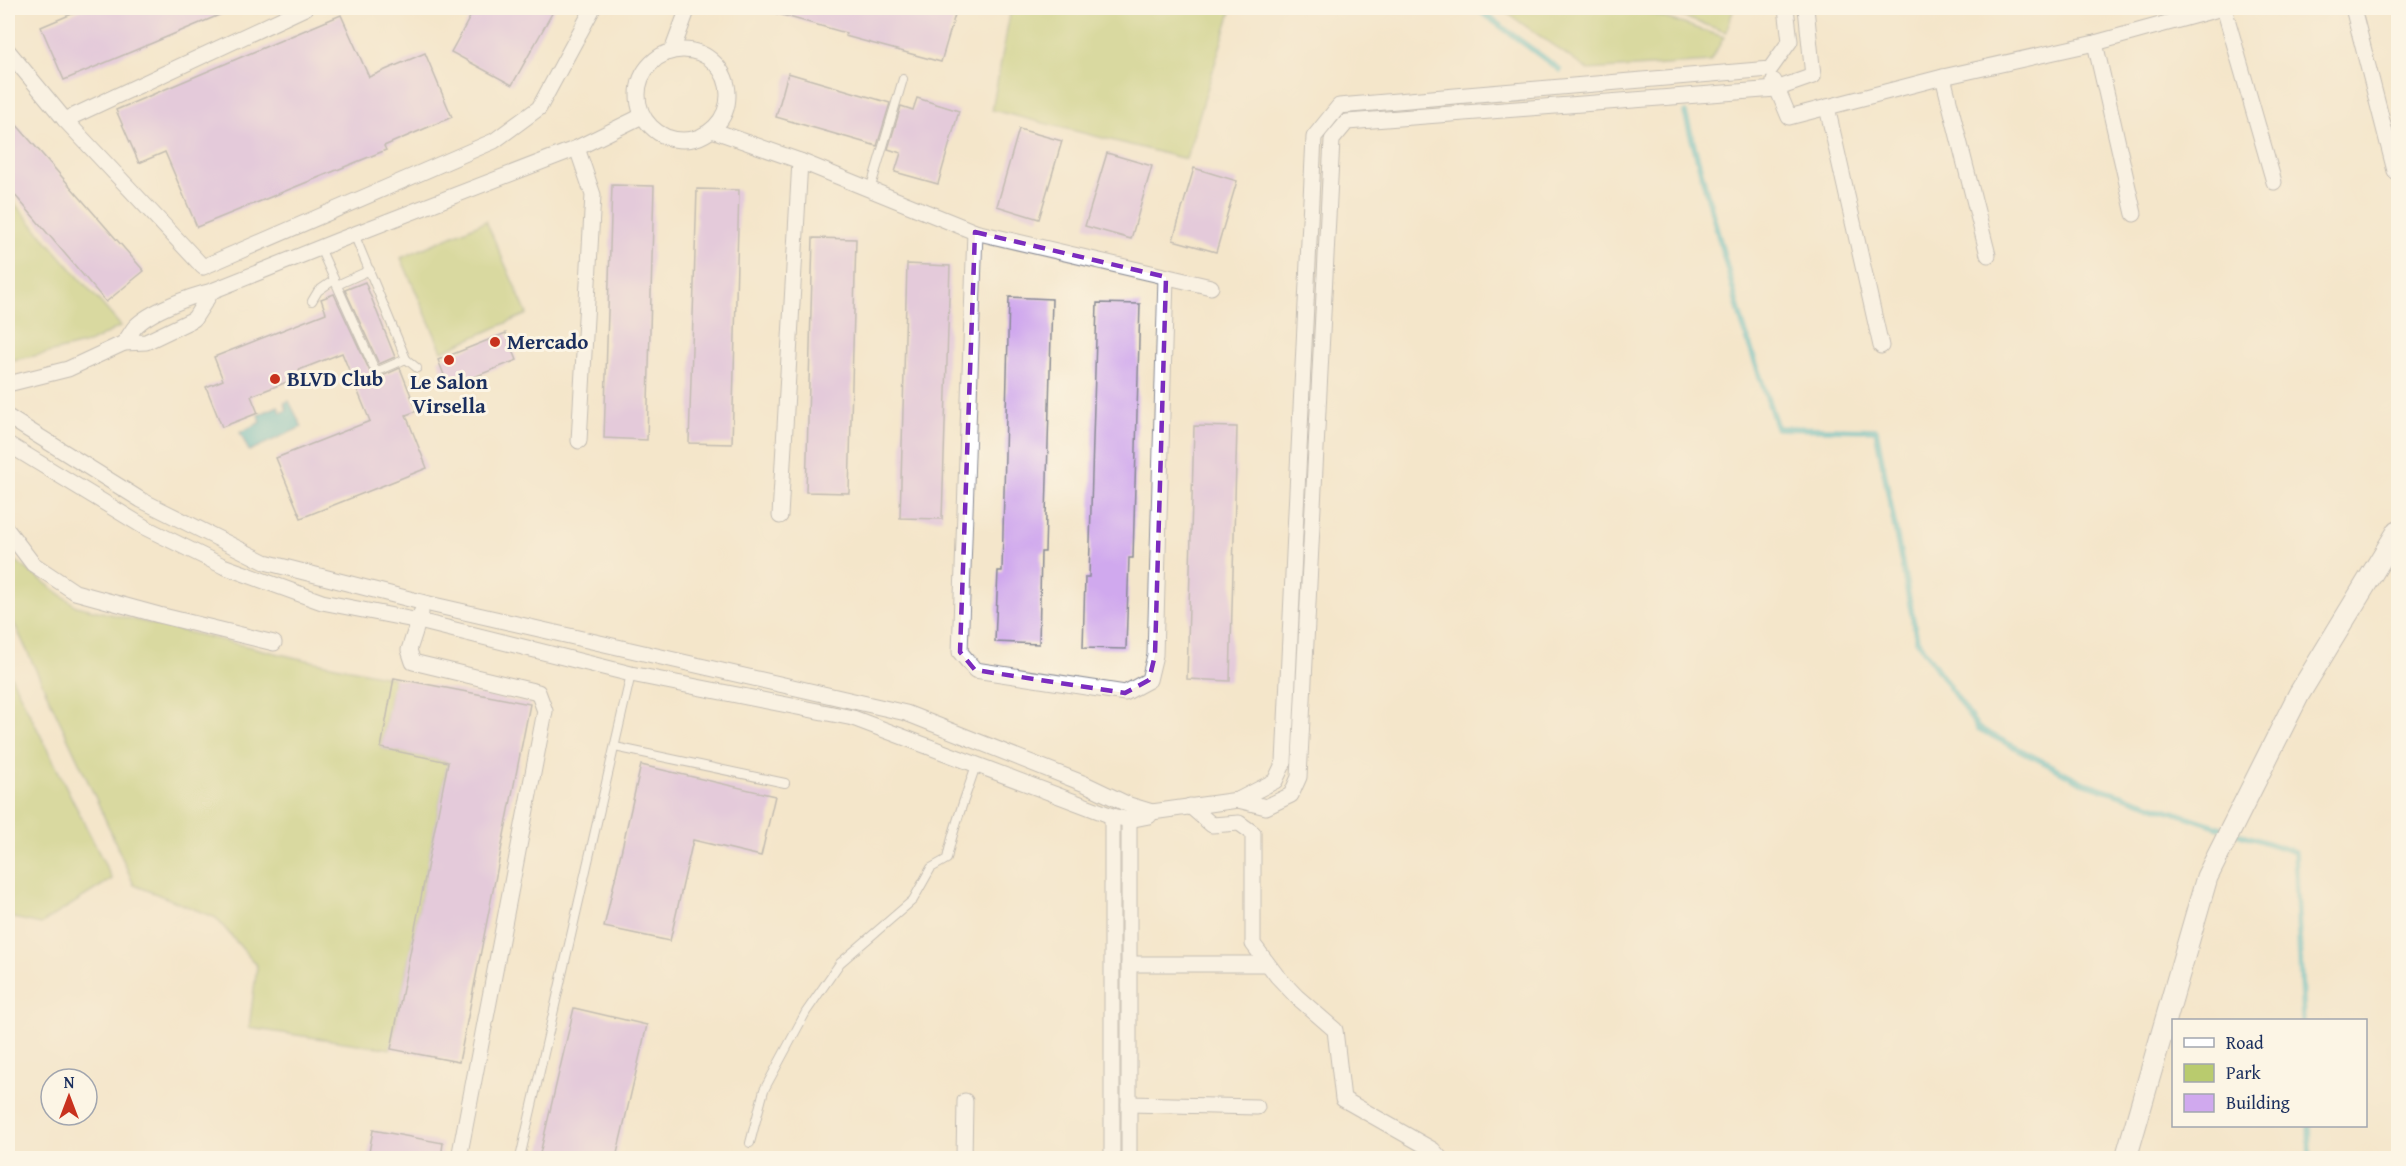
<svg xmlns="http://www.w3.org/2000/svg" width="2406" height="1166" viewBox="0 0 2406 1166" font-family="'Gentium Book Plus',serif">
<rect width="100%" height="100%" fill="#fcf5e5"/>
<filter id="ink" filterUnits="userSpaceOnUse"><feTurbulence type="fractalNoise" baseFrequency=".0167" numOctaves="2"/><feDisplacementMap in="SourceGraphic" scale="12" xChannelSelector="R" yChannelSelector="G"/><feConvolveMatrix kernelMatrix="1 2 1 2 8 2 1 2 1" color-interpolation-filters="sRGB"/></filter>
<filter id="wash" filterUnits="userSpaceOnUse"><feTurbulence type="fractalNoise" baseFrequency=".008" numOctaves="4" result="noise"/><feDisplacementMap in="SourceGraphic" scale="24" xChannelSelector="R" yChannelSelector="G"/><feGaussianBlur stdDeviation="1.35" result="paint"/><feColorMatrix in="noise" values="0 0 0 0 0 0 0 0 0 0 0 0 0 0 0 0 0 1.4 0 .05"/><feComposite in="paint" operator="in"/></filter>
<g filter="url(#wash)">
<rect width="100%" height="100%" fill="#f4e6cb"/>
<g fill="#b9cb6e" stroke="#6a7d66" stroke-width="1.5">
<path d="M1011,8H1232L1186,159L992,110Z"/>
<path d="M1500,8H1634L1724,37L1710,62L1588,70Z"/>
<path d="M1679,8H1734L1726,32L1677,15Z"/>
<path d="M8,196L121,326L91,342L44,354L8,361Z"/>
<path d="M486,221L527,314L442,351L401,258Z"/>
<path d="M8,555L76,606L297,658L394,678L381,748L448,762L391,1049L249,1028L257,966L216,918L134,885L98,803L8,610Z"/>
<path d="M8,670L112,879L41,924L8,917Z"/>
</g>
<path fill="#47b5c0" stroke="#31728f" stroke-width="1.5" d="M289,401L302,427L249,451L240,432L261,422L258,415L278,406L281,413L287,410L284,403Z"/>
<g fill="none" stroke-linecap="round" stroke-linejoin="round">
<g stroke="#47b5c0" stroke-width="6">
<path d="M1476,8L1560,70"/>
<path d="M1685,113L1742,322L1777,428L1876,430L1917,640L1978,728L2082,782L2295,852L2303,1020"/>
<path d="M2309,1126L2310,1158"/>
</g>
</g>
<g id="blocks">
<g fill="#d0a9ee">
<path d="M86,8H236L64,80L41,27Z"/>
<path d="M475,8H555L512,85L451,52Z"/>
<path d="M772,8H957L941,62L845,36L846,33L771,12Z"/>
<path d="M341,15L369,77L425,53L452,117L384,146L386,150L197,227L165,152L139,163L116,110Z"/>
<path d="M788,73L890,103L877,146L776,117Z"/>
<path d="M917,98L959,111L938,184L895,172L901,153L888,149L901,106L913,110Z"/>
<path d="M8,115L144,271L106,302L8,187Z"/>
<path d="M1019,129L1062,141L1039,219L997,206Z"/>
<path d="M1107,153L1152,166L1131,239L1085,226Z"/>
<path d="M1194,168L1237,181L1216,252L1173,240Z"/>
<path d="M612,185L654,186L647,440L604,438Z"/>
<path d="M697,189L739,190L732,444L689,443Z"/>
<path d="M813,238L856,239L849,493L806,492Z"/>
<path d="M907,264L950,266L942,519L900,518Z"/>
<path d="M365,282L395,357L379,364L345,290Z"/>
<path d="M334,294L372,376L378,378L400,368L417,411L406,415L427,468L301,518L276,458L370,421L342,353L299,370L302,376L251,396L258,413L222,427L206,387L223,380L214,357L326,313L321,299Z"/>
<path d="M1009,297L1052,299L1045,552H1041L1039,644L995,642L998,571H1002Z"/>
<path d="M1097,303L1140,304L1133,558H1129L1126,649L1083,648L1085,577H1089Z"/>
<path d="M506,333L517,360L449,387L438,360Z"/>
<path d="M1194,426L1237,427L1230,681L1187,679Z"/>
<path d="M394,678L530,704L459,1062L391,1049L448,762L381,748Z"/>
<path d="M641,765L775,796L761,856L693,840L670,941L604,927Z"/>
<path d="M574,1008L647,1025L616,1158H539Z"/>
<path d="M373,1130L443,1143L441,1158H368Z"/>
</g>
</g>
</g>
<g filter="url(#ink)">
<use href="#blocks" fill-opacity="0" stroke="#888a94" stroke-width="1.5"/>
<g fill="none" stroke-linecap="round" stroke-linejoin="round">
<g stroke="#888a94" stroke-width="10">
<g id="lane">
<path d="M870,190L903,79"/>
<path d="M320,248L376,372L406,359L354,234"/>
<path d="M337,285L370,270"/>
<path d="M312,301L318,291L334,280"/>
<path d="M406,359L417,368"/>
<path d="M615,747L785,783"/>
<path d="M750,1143L764,1090L806,1012L840,963L913,900L931,868L947,859C953,827 966,796 976,765"/>
<path d="M520,1158L631,674"/>
</g>
</g>
<g stroke="#888a94" stroke-width="17">
<g id="street">
<path d="M2224,8L2274,182"/>
<path d="M2353,8L2395,171"/>
<path d="M2095,43L2134,214"/>
<circle cx="683" cy="95" r="45"/>
<path d="M8,51L65,120L203,267L494,141L539,108L593,8"/>
<path d="M672,51L688,8"/>
<path d="M1943,77L1988,255"/>
<path d="M1774,81L1789,117L1943,77L2095,43L2222,8"/>
<path d="M1827,107L1881,346"/>
<path d="M65,120L305,8"/>
<path d="M712,130L800,161L975,232L1211,287"/>
<path d="M577,148L593,195L579,441"/>
<path d="M975,232L960,652L975,670L1125,693L1149,680L1155,655L1166,277"/>
<path d="M212,291L337,241L577,148L642,116"/>
<path d="M212,291L194,319L146,342L124,343C128,338 131,332 135,327C150,311 191,296 212,291Z"/>
<path d="M8,384L68,369L124,343"/>
<path d="M8,417L141,500L265,562L425,603L906,713L1085,784L1129,805L1152,812"/>
<path d="M8,444L146,528L223,566L322,602L419,621L631,674L853,718L1112,816L1129,820L1149,816L1152,812L1238,800L1266,807L1291,795L1299,777L1332,140L1347,122L1776,89L1813,76L1806,8"/>
<path d="M780,516L800,161"/>
<path d="M8,531L33,564L75,592L159,615L274,643"/>
<path d="M421,613L409,650L413,662L538,692L545,711L459,1158"/>
<path d="M1238,800L1275,781L1284,762L1314,137L1339,106L1770,69L1790,41L1786,8"/>
<path d="M1190,806L1212,825L1239,823L1253,833V944L1277,976L1297,997L1335,1030L1343,1099L1433,1150L1440,1158"/>
<path d="M1112,816V1158"/>
<path d="M1129,820V1158"/>
<path d="M1129,964H1267"/>
<path d="M1129,1104L1257,1107"/>
<path d="M964,1158L965,1101"/>
</g>
</g>
<g stroke="#888a94" stroke-width="23">
<path id="secondary" d="M2126,1158L2207,877L2299,694L2398,531"/>
</g>
<use href="#lane" stroke="#fff" stroke-width="8"/>
<use href="#street" stroke="#fff" stroke-width="15"/>
<use href="#secondary" stroke="#fff" stroke-width="21"/>
</g>
</g>
<path d="M0 0H2406V1166H0ZM975,232L1166,277L1155,655L1149,680L1125,693L975,670L960,652Z" fill="#f4e6cb" fill-opacity=".55" fill-rule="evenodd"/>
<path fill="none" stroke="#7b2cbf" stroke-width="4.5" stroke-dasharray="12 8" stroke-linejoin="round" d="M975,232L1166,277L1155,655L1149,680L1125,693L975,670L960,652Z"/>
<g fill="#c8321e" stroke="#fcf5e5" stroke-width="2">
<circle cx="495" cy="342" r="6"/>
<circle cx="449" cy="360" r="6"/>
<circle cx="275" cy="379" r="6"/>
</g>
<g text-anchor="middle" stroke-width="6" stroke-linejoin="round" paint-order="stroke">
<g font-size="21" font-weight="bold" fill="#1b2f5e" stroke="#fcf5e5" text-anchor="start">
<text x="507" y="349">Mercado</text>
<text x="287" y="386">BLVD Club</text>
<text x="449" y="389" text-anchor="middle">Le Salon<tspan x="449" dy="24">Virsella</tspan></text>
</g>
</g>
<rect width="2406" height="1166" fill="none" stroke="#fcf5e5" stroke-width="30"/>
<rect x="2172" y="1019" width="195" height="108" fill="#fcf5e5" stroke="#a2a6af" stroke-width="1.5"/>
<rect x="2184" y="1038" width="30" height="9" fill="#ffffff" stroke="#a2a6af" stroke-width="1.5"/>
<text x="2226" y="1049" font-size="18" fill="#1b2f5e">Road</text>
<rect x="2184" y="1064" width="30" height="18" fill="#b9cb6e" stroke="#a2a6af" stroke-width="1.5"/>
<text x="2226" y="1079" font-size="18" fill="#1b2f5e">Park</text>
<rect x="2184" y="1094" width="30" height="18" fill="#d0a9ee" stroke="#a2a6af" stroke-width="1.5"/>
<text x="2226" y="1109" font-size="18" fill="#1b2f5e">Building</text>
<g transform="translate(69 1097)"><circle r="28" fill="#fcf5e5" stroke="#a2a6af" stroke-width="1.5"/>
<path d="M0-4.5L10 22L0 15L-10 22Z" fill="#c8321e"/>
<text y="-9" font-size="16" font-weight="bold" text-anchor="middle" fill="#1b2f5e">N</text>
</g>
</svg>
